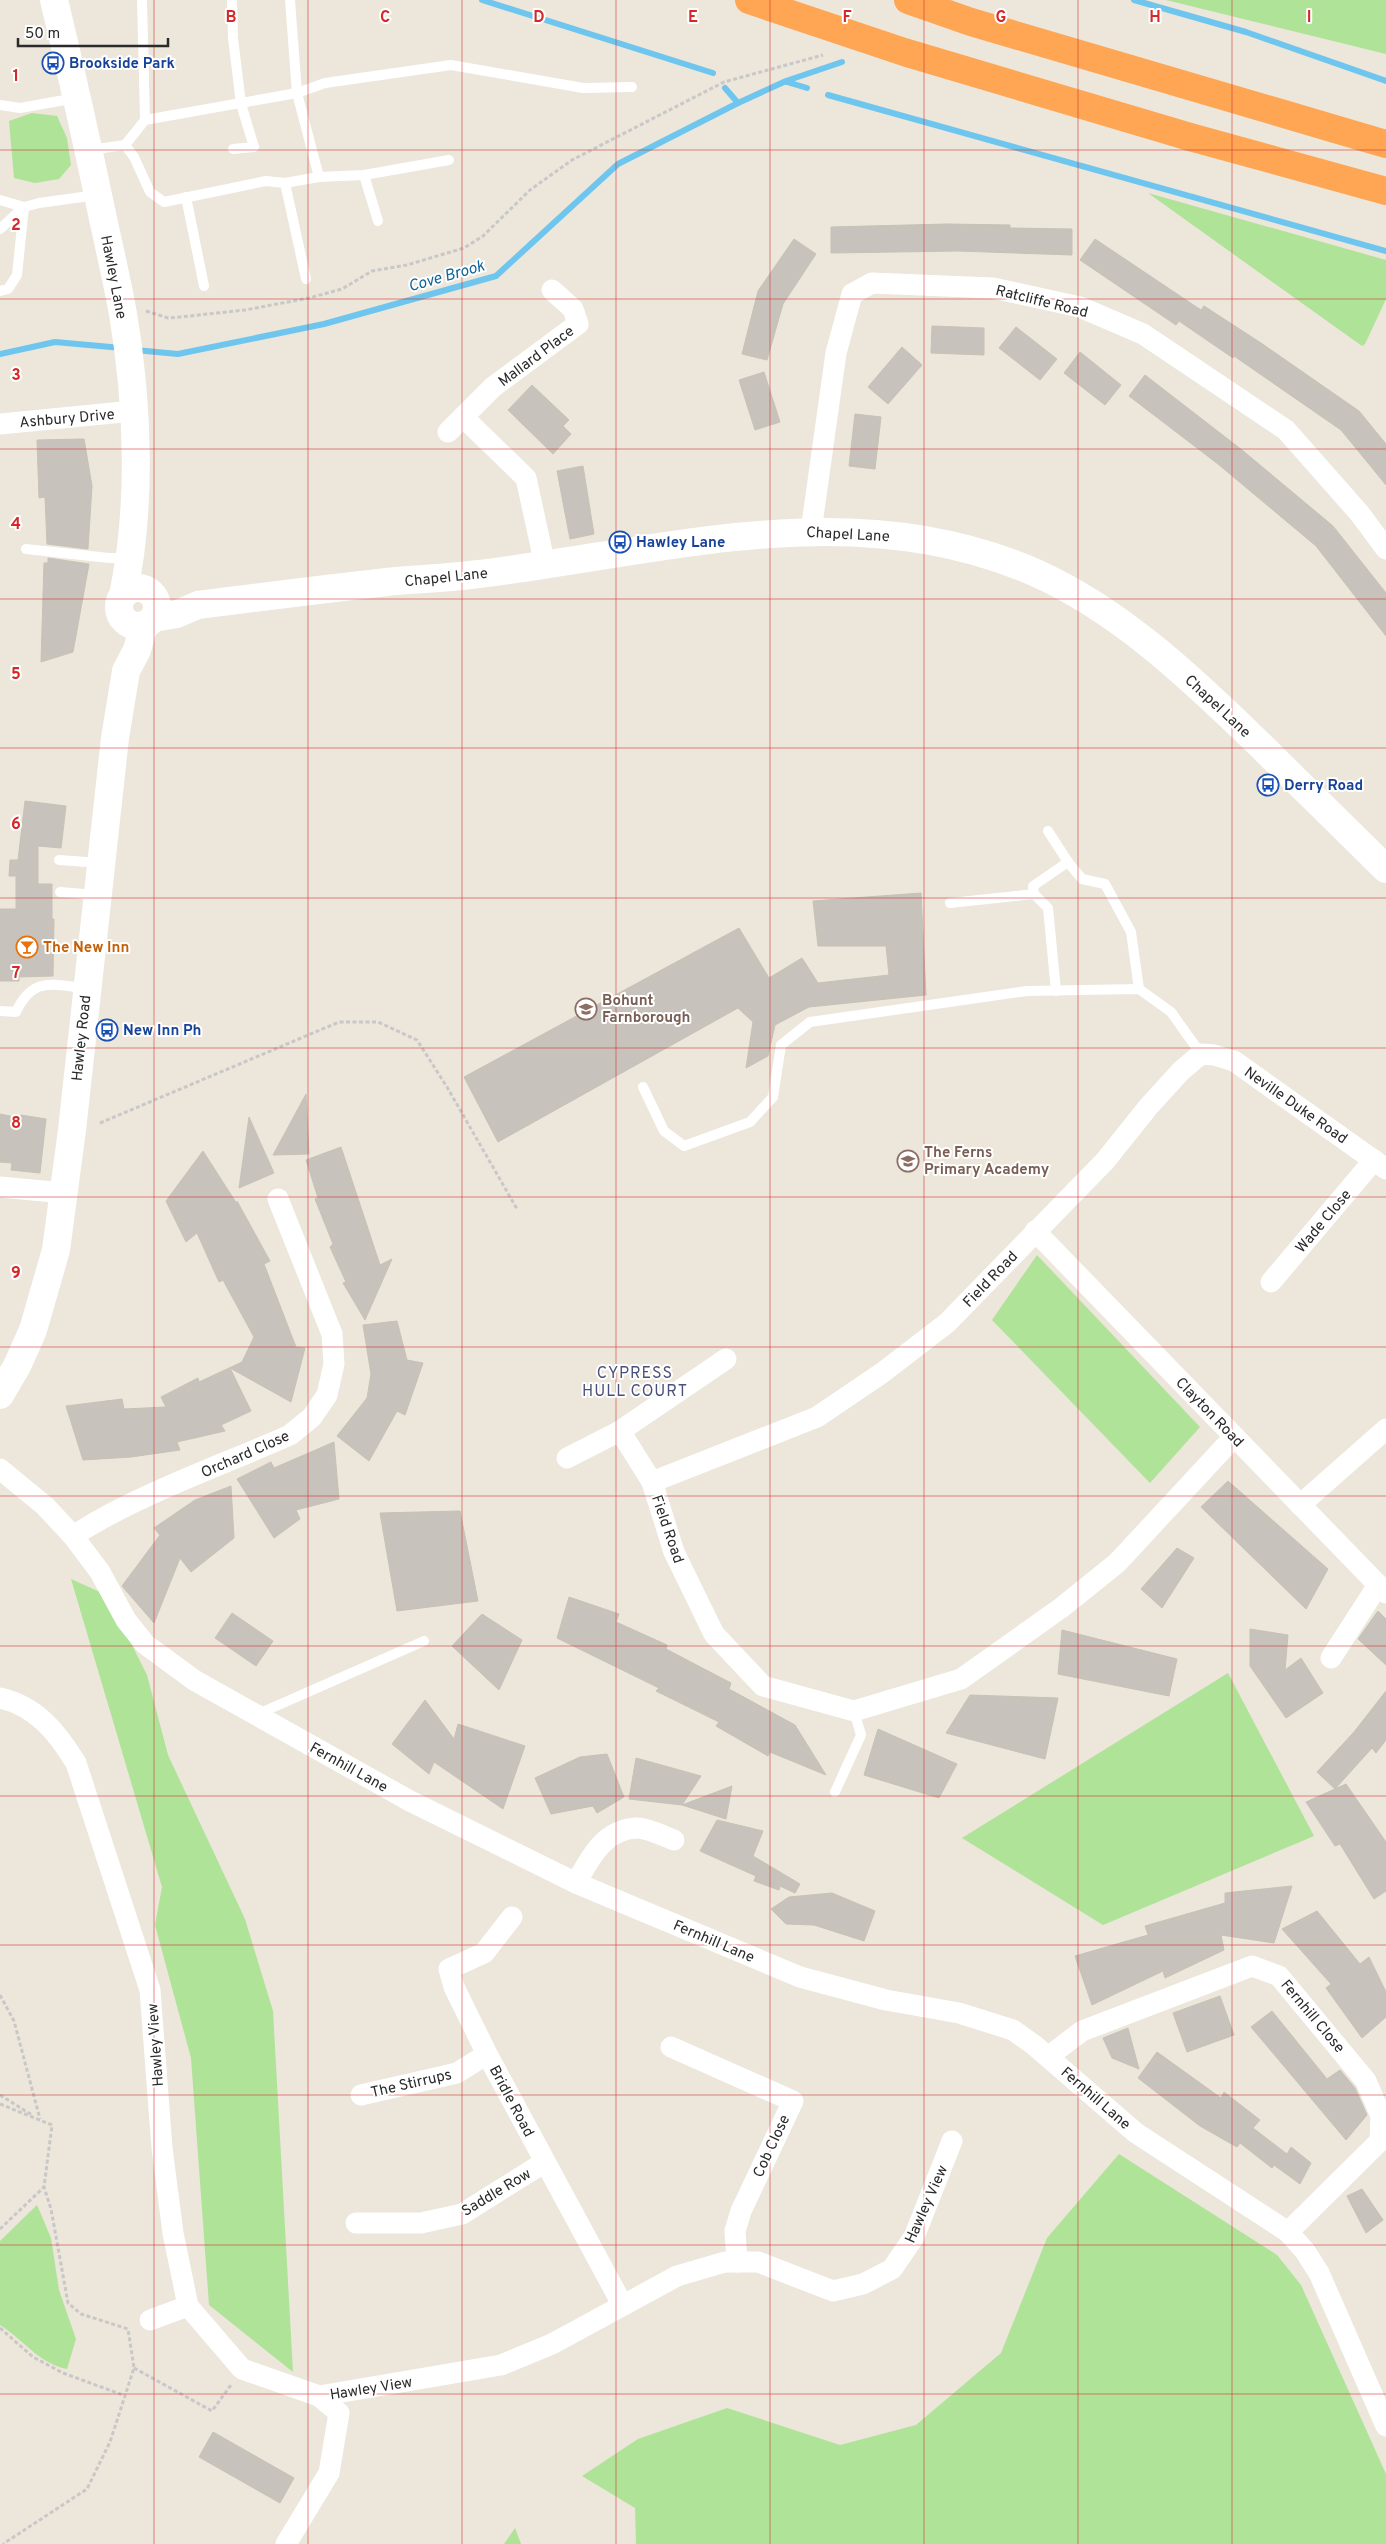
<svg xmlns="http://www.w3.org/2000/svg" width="1386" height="2544" viewBox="0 0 1386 2544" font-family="Overpass,sans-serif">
<rect width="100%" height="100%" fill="#ece6db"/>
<g fill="#aee398">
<path d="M1166,0H1386V54Z"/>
<path d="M32,113L57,116L67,138L71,165L59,179L35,183L14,178L9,121Z"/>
<path d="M1148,193L1386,260V299L1365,344L1362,346Z"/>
<path d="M1037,1255L1200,1427L1150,1483L992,1320Z"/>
<path d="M71,1579L100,1592L125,1631L147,1675L168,1755L245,1919L273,2011L293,2372L209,2305L191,2058L155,1925L162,1887Z"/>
<path d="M1228,1673L1314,1836L1103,1925L962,1838Z"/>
<path d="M1119,2154L1277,2255L1301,2285L1386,2474V2544H636L635,2508L582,2476L638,2439L727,2408L840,2445L916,2425L1001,2353L1047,2238Z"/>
<path d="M37,2205L51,2238L59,2290L76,2339L67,2369C38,2363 23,2339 0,2325V2241Z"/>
<path d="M515,2528L521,2544H504Z"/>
</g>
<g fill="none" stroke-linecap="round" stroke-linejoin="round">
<g stroke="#6ec6ee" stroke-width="6">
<path d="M482,0L713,73"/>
<path d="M1134,0L1246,32L1386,81"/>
<path d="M787,82L807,88"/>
<path d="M725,88L738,103"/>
<path d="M828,95L1386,251"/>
<path d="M135,350L178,354L324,324L496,276L618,164L738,103L786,81L842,62"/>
<path d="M0,354L55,342L122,348"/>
</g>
</g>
<g fill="#c7c2bb" stroke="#c7c2b5">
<path d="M947,224L1010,225V228L1072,229V255L958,251L831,253V227Z"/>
<path d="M794,239L816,254L783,304L767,360L742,354L758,291Z"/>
<path d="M1095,239L1201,310L1204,306L1261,343L1359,411L1386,444V485L1341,430L1234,356L1233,358L1179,321L1176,325L1080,260Z"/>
<path d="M932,326L984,328V355L931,353Z"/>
<path d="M1016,327L1057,359L1040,380L999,348Z"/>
<path d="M902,347L922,365L888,404L868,387Z"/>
<path d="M1080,352L1121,385L1105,405L1064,373Z"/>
<path d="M764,372L780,422L755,430L739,380Z"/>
<path d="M1145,375L1242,450L1333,526L1386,593V636L1316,546L1218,464L1129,396Z"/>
<path d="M532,385L569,420L563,426L571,434L553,454L508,410Z"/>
<path d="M855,414L881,417L875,469L849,466Z"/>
<path d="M84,439L92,486L88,549L47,544L45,497L39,498L37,440Z"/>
<path d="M583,466L594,534L570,539L557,471Z"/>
<path d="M48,558L89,564L73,652L41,662L44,563H48Z"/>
<path d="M25,801L66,806L61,848L38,846V884H52V919H54L53,976L19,977V981H0V909H16V876H9L10,860H18Z"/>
<path d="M921,893L926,995L809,1007L775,1025L768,1056L746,1068L753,1022L738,1008L498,1142L464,1077L739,928L769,978L802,958L818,983L889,975L886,946H818L813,901Z"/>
<path d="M306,1094L309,1154L273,1155Z"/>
<path d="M0,1114L20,1118L21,1115L46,1119L40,1173L11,1170L12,1163L0,1162Z"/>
<path d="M249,1117L274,1173L239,1188Z"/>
<path d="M341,1147L380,1265L392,1259L365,1320L343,1283L346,1282L330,1247L333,1244L315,1199L318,1198L306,1160Z"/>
<path d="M203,1151L237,1204V1201L270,1261L264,1264L296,1347L305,1348L291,1402L230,1368L251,1411L221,1425L225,1431L177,1442L180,1450L131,1457L83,1460L66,1406L122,1399L124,1409L166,1407L161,1397L198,1378L199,1382L242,1362L254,1337L223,1280L219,1282L197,1233L186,1242L166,1201Z"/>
<path d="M397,1321L407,1360L423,1363L405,1415L397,1411L369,1461L337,1436L367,1398L371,1374L363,1325Z"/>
<path d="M334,1442L339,1499L296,1510L300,1519L274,1538L237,1479L271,1462L274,1468Z"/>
<path d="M1228,1481L1328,1569L1306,1609L1201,1507Z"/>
<path d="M231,1486L234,1538L191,1572L180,1558L154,1623L122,1586L160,1535L154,1528L195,1500Z"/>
<path d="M460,1511L478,1601L397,1611L380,1513Z"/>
<path d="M1177,1548L1194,1558L1162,1608L1141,1589Z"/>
<path d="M569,1597L619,1614L616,1622L667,1645L666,1649L731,1683L729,1689L795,1725L826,1775L770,1752L768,1756L716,1726L719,1722L656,1691L659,1688L557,1638Z"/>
<path d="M1378,1611L1386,1619V1665L1358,1639Z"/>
<path d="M232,1613L273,1641L256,1666L215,1638Z"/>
<path d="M482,1614L522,1640L499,1690L452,1646Z"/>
<path d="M1250,1629L1288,1635L1285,1670L1301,1658L1323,1693L1286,1718L1250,1666Z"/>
<path d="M1062,1630L1177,1659L1169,1696L1058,1674Z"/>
<path d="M1386,1691V1740L1376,1753L1372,1748L1335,1789L1317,1772L1354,1732Z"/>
<path d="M970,1695L1058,1698L1045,1759L946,1733Z"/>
<path d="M425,1700L454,1739L458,1724L525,1746L503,1809L434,1762L429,1774L392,1744Z"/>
<path d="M878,1729L957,1764L939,1798L864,1775Z"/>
<path d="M607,1754L624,1797L597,1813L593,1806L551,1814L535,1778L580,1757Z"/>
<path d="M636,1758L701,1776L682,1805L629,1799Z"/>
<path d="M1346,1784L1386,1842V1891L1374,1899L1340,1844L1335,1846L1306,1802Z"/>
<path d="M732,1786L726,1819L682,1805Z"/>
<path d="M717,1820L763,1831L753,1856L800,1884L795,1893L780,1886L779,1890L754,1881L756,1876L700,1851Z"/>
<path d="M1292,1886L1274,1943L1221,1935L1224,1950L1165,1978L1163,1971L1092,2005L1075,1956L1148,1935L1145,1926L1225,1903V1893Z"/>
<path d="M832,1893L875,1911L864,1941L814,1925L786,1924L771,1909L789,1897Z"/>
<path d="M1317,1911L1360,1964L1369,1957L1386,1992V2017L1362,2038L1326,1988L1331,1984L1282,1929Z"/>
<path d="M1220,1996L1234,2035L1187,2052L1173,2013Z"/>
<path d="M1272,2011L1327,2079L1340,2070L1355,2088L1367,2115L1346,2140L1251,2027Z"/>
<path d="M1128,2028L1139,2069L1112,2058L1103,2038Z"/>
<path d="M1157,2052L1221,2098L1224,2092L1260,2120L1253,2128L1287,2154L1291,2147L1311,2163L1300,2184L1274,2165L1272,2168L1240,2143L1237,2147L1200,2126L1138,2078Z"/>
<path d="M1362,2189L1383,2220L1366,2233L1347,2196Z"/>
<path d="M213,2432L294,2478L280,2503L199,2457Z"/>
</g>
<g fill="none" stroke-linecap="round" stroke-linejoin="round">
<g stroke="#c8c8c8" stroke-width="3" stroke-dasharray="4 2.5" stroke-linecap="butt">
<path d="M146,311L168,318L180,317L245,310L309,298L342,289L372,271L407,265L464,248L483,236L530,190L572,160L724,82L823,55"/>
<path d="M100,1123L339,1022H378L417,1040L447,1087L517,1209"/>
<path d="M0,1995L14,2021L40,2119"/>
<path d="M0,2095L32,2115"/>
<path d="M0,2104L52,2125L44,2187L51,2209L68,2303L81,2314L128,2329L134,2368L110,2442L87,2489L3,2544"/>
<path d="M0,2229L44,2187"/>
<path d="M0,2328L33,2357L63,2373L123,2395"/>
<path d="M134,2368L212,2411L231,2385"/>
</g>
<g stroke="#fff" stroke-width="10">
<path d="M142,0L145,120"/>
<path d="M232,0L233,38L241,104L254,147L233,149"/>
<path d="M0,105L20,108L76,98"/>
<path d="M125,145L145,120L297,93L325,83L451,65L583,88L632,87"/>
<path d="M125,145L134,157L150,192L164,202L266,181L285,183L319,177L297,93L290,0"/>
<path d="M89,150L125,145"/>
<path d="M364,175L378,221"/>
<path d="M319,177L364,175L449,160"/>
<path d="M285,183L306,279"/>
<path d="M186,197L204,286"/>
<path d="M0,200L24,207"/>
<path d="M0,229L24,207L39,203L97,195"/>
<path d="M0,291L8,289L17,275L24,207"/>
<path d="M26,549L109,558H127"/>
<path d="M1048,831L1068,862"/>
<path d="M59,860L100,863"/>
<path d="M60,892L96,895"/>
<path d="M1034,894L1033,886L1068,862L1082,879L1105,884L1131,932L1139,989"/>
<path d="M950,903L1034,894L1048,908L1056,991"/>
<path d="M0,1011L16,1012C33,976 52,985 86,988"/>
<path d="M643,1087L664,1131L684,1146L750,1122L773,1097L781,1045L810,1022L1027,991L1139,989L1171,1012L1201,1054"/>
<path d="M258,1714L424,1641"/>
<path d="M835,1792L861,1735L854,1711"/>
</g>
<g stroke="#fff" stroke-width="21">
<path d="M0,424L133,411"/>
<path d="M448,432L463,417"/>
<path d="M811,531L836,353L852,294L872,283L993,288L1080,307L1143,334L1286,430L1360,514L1386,549"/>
<path d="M545,565L526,478L463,417L493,387L578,324L573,309L552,290"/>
<path d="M0,1187L64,1193"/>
<path d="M1035,1231L1386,1593"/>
<path d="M1271,1282L1374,1160"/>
<path d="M620,1431L652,1482"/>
<path d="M1234,1437L1117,1563L1061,1608L961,1679L854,1711L763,1686L714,1634L674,1552L652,1482L817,1417L882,1373L947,1323L1105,1161L1149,1106L1181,1071L1201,1054L1214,1055L1234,1061L1386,1169"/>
<path d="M567,1458L620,1431L726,1359"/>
<path d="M0,1469L45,1506L73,1536L100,1572L126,1620L145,1644L194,1680L410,1801L576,1883L800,1977L886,2000L959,2013L1013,2030L1034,2045L1136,2133L1288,2232L1305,2251L1319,2273L1386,2426"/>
<path d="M1300,1505L1386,1429"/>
<path d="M73,1536C136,1495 220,1466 290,1435L312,1417L327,1395L334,1364L332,1334L278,1199"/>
<path d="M1331,1658L1378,1585"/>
<path d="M0,1698C36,1706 57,1732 76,1763L150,1990L162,2148L173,2233L188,2306L242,2369L319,2396L501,2365L552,2344L677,2276L725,2262H758L833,2291L863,2284L892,2269L914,2237L952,2141"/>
<path d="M576,1883C590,1858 604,1829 637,1828C648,1828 663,1836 674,1840"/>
<path d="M512,1917L484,1953L449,1969L454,1987L487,2054L622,2304"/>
<path d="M671,2047L793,2101L741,2211L735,2231L737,2262"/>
<path d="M1050,2058L1057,2050L1082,2031L1252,1966L1279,1976L1366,2081L1381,2116L1380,2141L1288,2232"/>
<path d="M361,2095L457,2073L487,2054"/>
<path d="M356,2223H421L462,2214L545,2162"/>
<path d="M150,2320L188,2306"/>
<path d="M286,2544L329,2473L339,2413L319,2396"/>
</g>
<g stroke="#fff" stroke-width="28">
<path d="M54,0C71,71 87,142 102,214C109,247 117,280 123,314C138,403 142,507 123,595"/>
<circle cx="138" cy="607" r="19"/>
<path d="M154,618L177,614L198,605C261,597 324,589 387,582C418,579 449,578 479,574C666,551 854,493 1036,573C1119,610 1190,677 1255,740C1299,783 1342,826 1386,869"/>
<path d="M0,1395L17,1366L33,1330L56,1250L72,1130L115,738L126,671L137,650L144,625"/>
</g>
<g stroke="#fea654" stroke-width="28">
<path d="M749,0L904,52L1190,137L1386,191"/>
<path d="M908,0L971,22L1386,144"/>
</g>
</g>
<path fill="none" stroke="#d62828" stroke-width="1" stroke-opacity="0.55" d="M154,0V2544M308,0V2544M462,0V2544M616,0V2544M770,0V2544M924,0V2544M1078,0V2544M1232,0V2544M0,150H1386M0,299H1386M0,449H1386M0,599H1386M0,748H1386M0,898H1386M0,1048H1386M0,1197H1386M0,1347H1386M0,1496H1386M0,1646H1386M0,1796H1386M0,1945H1386M0,2095H1386M0,2245H1386M0,2394H1386"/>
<defs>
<g id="bus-ring" transform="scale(1.125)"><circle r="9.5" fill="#fff" stroke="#1a4fb4" stroke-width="1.5"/><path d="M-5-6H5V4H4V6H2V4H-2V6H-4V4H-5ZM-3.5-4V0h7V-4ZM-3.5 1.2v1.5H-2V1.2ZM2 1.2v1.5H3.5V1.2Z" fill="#1a4fb4"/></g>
<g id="bar-ring" transform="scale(1.125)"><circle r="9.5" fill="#fff" stroke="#e8710a" stroke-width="1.5"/><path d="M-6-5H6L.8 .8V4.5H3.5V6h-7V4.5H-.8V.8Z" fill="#e8710a"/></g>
<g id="school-ring" transform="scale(1.125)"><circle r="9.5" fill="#fff" stroke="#8d6e63" stroke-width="1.5"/><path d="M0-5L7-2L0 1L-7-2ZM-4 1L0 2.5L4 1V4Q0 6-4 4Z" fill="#8d6e63"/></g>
</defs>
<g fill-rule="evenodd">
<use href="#bus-ring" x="53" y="63"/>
<use href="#bus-ring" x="620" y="542"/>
<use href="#bus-ring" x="1268" y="785"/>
<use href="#bar-ring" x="27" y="947"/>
<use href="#school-ring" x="586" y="1009"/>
<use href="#bus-ring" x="107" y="1030"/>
<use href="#school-ring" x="908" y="1161"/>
</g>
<g text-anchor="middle" stroke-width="4" stroke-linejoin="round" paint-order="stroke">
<g font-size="15" font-weight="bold" fill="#164399" stroke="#fff" text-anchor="start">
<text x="69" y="68">Brookside Park</text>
<text x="636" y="547">Hawley Lane</text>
<text x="1284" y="790">Derry Road</text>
<text x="123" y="1035">New Inn Ph</text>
</g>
<g font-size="15" fill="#2a2a2a" stroke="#fff">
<text transform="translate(114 277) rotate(79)" y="5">Hawley Lane</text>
<text transform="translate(1042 301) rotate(14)" y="5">Ratcliffe Road</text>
<text transform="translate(536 356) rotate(-37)" y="5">Mallard Place</text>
<text transform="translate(67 418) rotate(-5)" y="5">Ashbury Drive</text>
<text transform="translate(848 534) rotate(3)" y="5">Chapel Lane</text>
<text transform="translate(446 577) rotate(-6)" y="5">Chapel Lane</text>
<text transform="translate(1218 706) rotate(43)" y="5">Chapel Lane</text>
<text transform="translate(81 1038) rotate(-84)" y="5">Hawley Road</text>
<text transform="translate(1296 1105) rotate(35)" y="5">Neville Duke Road</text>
<text transform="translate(1323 1221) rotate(-50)" y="5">Wade Close</text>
<text transform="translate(990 1279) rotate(-46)" y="5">Field Road</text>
<text transform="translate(1210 1412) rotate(46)" y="5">Clayton Road</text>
<text transform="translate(245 1454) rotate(-24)" y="5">Orchard Close</text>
<text transform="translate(668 1529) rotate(71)" y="5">Field Road</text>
<text transform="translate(349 1767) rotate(29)" y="5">Fernhill Lane</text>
<text transform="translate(714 1941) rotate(23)" y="5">Fernhill Lane</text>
<text transform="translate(1313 2016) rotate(50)" y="5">Fernhill Close</text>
<text transform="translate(155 2045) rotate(-94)" y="5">Hawley View</text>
<text transform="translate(411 2083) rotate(-13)" y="5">The Stirrups</text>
<text transform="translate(1096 2098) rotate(41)" y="5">Fernhill Lane</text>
<text transform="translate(512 2101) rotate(62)" y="5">Bridle Road</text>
<text transform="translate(771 2146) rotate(-65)" y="5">Cob Close</text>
<text transform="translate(496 2192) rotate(-31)" y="5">Saddle Row</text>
<text transform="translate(926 2204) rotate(-66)" y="5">Hawley View</text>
<text transform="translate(371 2388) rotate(-9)" y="5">Hawley View</text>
</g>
<g font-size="15" font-weight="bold" fill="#c56008" stroke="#fff" text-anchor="start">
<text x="43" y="952">The New Inn</text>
</g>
<g font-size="15" font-weight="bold" fill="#785e54" stroke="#fff" text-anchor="start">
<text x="602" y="1005">Bohunt<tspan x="602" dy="17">Farnborough</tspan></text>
<text x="924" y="1157">The Ferns<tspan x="924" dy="17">Primary Academy</tspan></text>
</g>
<g font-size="16" font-style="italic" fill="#0d639a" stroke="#fff">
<text transform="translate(446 275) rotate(-16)" y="6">Cove Brook</text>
</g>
<g font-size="16" letter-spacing="1" fill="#4a507a" stroke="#fff">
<text x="635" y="1378">CYPRESS<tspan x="635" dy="18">HULL COURT</tspan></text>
</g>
</g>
<g font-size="16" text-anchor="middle" font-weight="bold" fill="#d62828" stroke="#fff" stroke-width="4" stroke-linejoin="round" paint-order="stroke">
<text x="231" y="22">B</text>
<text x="385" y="22">C</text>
<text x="539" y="22">D</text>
<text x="693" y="22">E</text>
<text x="847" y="22">F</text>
<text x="1001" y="22">G</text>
<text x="1155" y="22">H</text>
<text x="1309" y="22">I</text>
<text x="16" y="81">1</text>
<text x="16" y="230">2</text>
<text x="16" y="380">3</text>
<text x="16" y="529">4</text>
<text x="16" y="679">5</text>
<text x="16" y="829">6</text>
<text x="16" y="978">7</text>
<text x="16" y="1128">8</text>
<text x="16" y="1278">9</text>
</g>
<path d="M18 38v8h150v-8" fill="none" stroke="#2a2a2a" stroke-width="2.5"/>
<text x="25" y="38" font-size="15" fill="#2a2a2a" stroke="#ffffff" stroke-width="4" paint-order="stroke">50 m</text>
</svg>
